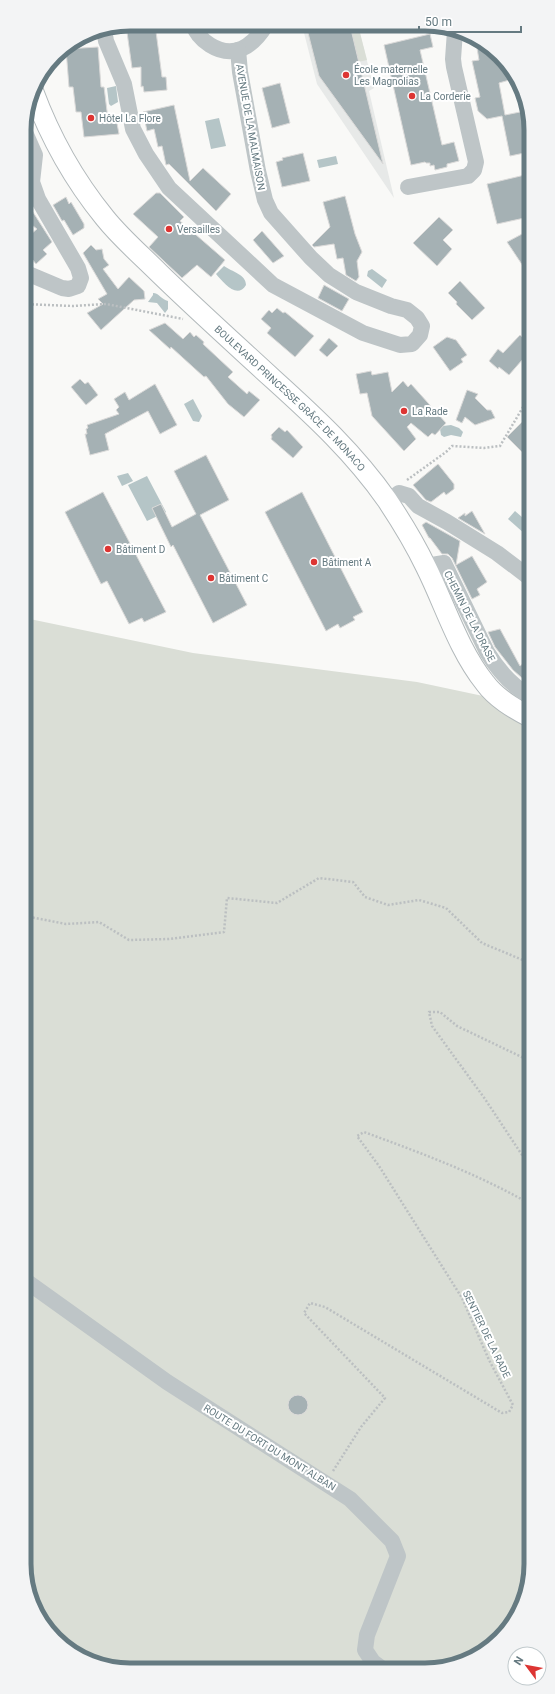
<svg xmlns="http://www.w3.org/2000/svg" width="555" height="1694" viewBox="0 0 555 1694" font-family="Roboto,sans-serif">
<rect width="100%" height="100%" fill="#f9f9f7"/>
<path fill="#e7e9e8" d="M302,25L358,26L374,88L369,91L394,198L317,84Z"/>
<g fill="#daded6">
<path d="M350,25H358L367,60L358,62Z"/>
<path d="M25,618L193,653L417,682L483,696L530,727L531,1571L523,1605L505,1634L478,1656L446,1668H109L55,1639L26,1585Z"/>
</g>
<g fill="#b5c5c7">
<path d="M116,86L118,102L111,106L109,104L107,88Z"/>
<path d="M219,118L226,146L211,149L205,121Z"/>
<path d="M336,156L338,164L319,168L317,160Z"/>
<path d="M224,266C232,272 246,274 246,285C237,300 223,282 216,274Z"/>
<path d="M372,269L387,280L382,288L367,276L368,271Z"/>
<path d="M153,293C159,293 162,300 168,301V309L165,313L157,303L148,302L153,295Z"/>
<path d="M193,399L202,416L199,422L193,421L184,404Z"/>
<path d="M451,425L459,428L463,432L461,437L451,435L444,437L441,435L440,429L443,426Z"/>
<path d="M128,473L133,481L122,486L117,476Z"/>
<path d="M147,476L166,512L147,521L128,485Z"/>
<path d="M515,511L530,524V529L525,534L508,519Z"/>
</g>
<g fill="#a5b1b4" stroke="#dbdad9">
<path d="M130,24H155L162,77H166L167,90L144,92L143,86L141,87V67L132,68L126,25Z"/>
<path d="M306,25H350L383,164L319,76Z"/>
<path d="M430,34L433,47L420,50L442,145L454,142L459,161L447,164V167L435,170L434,165L430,166V163H426L425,162L411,165L384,45Z"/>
<path d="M476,42L501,56L513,79L499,83L505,115L525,111L529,134V152L510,156L502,116L487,119L478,111L475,98L480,97L472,61L479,60Z"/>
<path d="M98,47L101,87H104L108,119L116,118L119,134L84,137L81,112H76L73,87H69L66,49Z"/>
<path d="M280,83L290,123L272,128L262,88Z"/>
<path d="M174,105L190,181L203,168L231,194L216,211L169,164L166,165L162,146L158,147L154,129L147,131L143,112Z"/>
<path d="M303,153L310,181L282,187L276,162L283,160L282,158Z"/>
<path d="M529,174V217L497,224L487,184Z"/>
<path d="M156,193H160L184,217L180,221L225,260L211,277L197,265L182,278L149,247L158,237L133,214Z"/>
<path d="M345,196L355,234L362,252L357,261L359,277L356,281L346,275L343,258L337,259L334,244L314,247L312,245L330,227L323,202Z"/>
<path d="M66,197L69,204L71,202L84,224V228L73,235L64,220L62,221L53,205Z"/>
<path d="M24,198L52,242L43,250L47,254L36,264L32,259L29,262L24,256V240L37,229L24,219Z"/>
<path d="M439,217L453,230L443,240L452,249L437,266L413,243Z"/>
<path d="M262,231L284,256L273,263L253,240Z"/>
<path d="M522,234L529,245V275L507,242Z"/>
<path d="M91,245L96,250L102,249L104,259L109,265L103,269L118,289L129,277L144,291L145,299L134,300L101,330L87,313L103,304L98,299L107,294L83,253Z"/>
<path d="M460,281L485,308L472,320L456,304L457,302L448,293Z"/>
<path d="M324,285L349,299L342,311L318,298Z"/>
<path d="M277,308L283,313L285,312L314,336L295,357L267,333L271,328L261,319L269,310L272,313Z"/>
<path d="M165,323L183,339L190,332L194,337L196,335L204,342L203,344L233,372L228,377L247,394L249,391L260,400L244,417L228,404L206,376L204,377L171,347L170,349L149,330Z"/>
<path d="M520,335L529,344V352L509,375L499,367L498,369L489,361L498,349L503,353Z"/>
<path d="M447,337L456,340L467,355L461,359L463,362L450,371L433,347Z"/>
<path d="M329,338L338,346L327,357L319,350Z"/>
<path d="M371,371L372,375L388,372L392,392L403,381L408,387L411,384L446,423L435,435L432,433L428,437L411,423L407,427L416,439L404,451L372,416L367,393L360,394L356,374Z"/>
<path d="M80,379L85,384L88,382L98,395L86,405L71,387Z"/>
<path d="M155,384L177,425L160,434L148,411L105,434L109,450L90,455L85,434H87L86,429L88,428L87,425L119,414L116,410L119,407L114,399L125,392L129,400Z"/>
<path d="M467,390L478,394L475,398L487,410H491L495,418L475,425L465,417L462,423L456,420Z"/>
<path d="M522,422L529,429V459L507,437Z"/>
<path d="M279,427L285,432L287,430L303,447L293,458L271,439L272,437L271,435Z"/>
<path d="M206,455L229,500L200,515L247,605L213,623L173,545L171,547L152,508L161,504L172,527L196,514L174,471Z"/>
<path d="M438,464L454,484V489L446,495L444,492L431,502L426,500L413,485Z"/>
<path d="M103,492L166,612L144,622L142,618L129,624L107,581L101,584L65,512Z"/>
<path d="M302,492L363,612L353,617L355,620L340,628L338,624L326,631L265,512Z"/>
<path d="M472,511L485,534L458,518L465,513V516Z"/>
<path d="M426,522L460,541L456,565L472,556L487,582L477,589L480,595L472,599L452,558L448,554H442L430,538H429L422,525Z"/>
<path d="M500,629L520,666L530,658V685L513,670L495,647L488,632Z"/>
<circle cx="298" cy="1405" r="10"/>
</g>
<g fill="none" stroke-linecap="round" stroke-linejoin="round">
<g stroke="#b2b9bb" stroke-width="22">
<g id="major">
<path id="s1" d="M33,91C50,137 74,180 105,218C121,238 141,255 159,273C196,309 235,344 273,379C315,417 354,453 387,500C401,521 415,544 426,567C445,605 458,649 485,683C496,698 513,708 530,717"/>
</g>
</g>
<g stroke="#bbbfc1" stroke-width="2.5" stroke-dasharray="2 2" stroke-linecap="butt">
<path d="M24,304L73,306L106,304L183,319"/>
<path d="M407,480L446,452L452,446L484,448L500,446L529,397"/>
<path d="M25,916L66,924L99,922L129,940L169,939L224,932L227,898L277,903L319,878L353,882L365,897L388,905L419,900L446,908L482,943L530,963"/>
<path d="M530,1061L457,1026L440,1012H429L432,1026L485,1099L530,1167"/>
<path d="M333,1471L361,1427L385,1398L304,1313L310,1303L325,1307L502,1413L509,1412L513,1405L489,1360L462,1298L379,1166L357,1136L364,1132C421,1153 478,1174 530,1204"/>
</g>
<g stroke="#bec5c7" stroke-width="16">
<path d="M193,24C196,34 202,40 210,45C234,60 253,46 266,25"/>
<path d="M104,29L106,41L124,84L133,129L146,154L169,188L273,285L363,333L400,345L412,344L420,335L422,326L417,318L407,310L391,306L356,292L329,275L311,258L271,213L265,200L258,171L240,72L238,50"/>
<path d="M24,130L35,155L32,182L38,199L78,268L81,278L78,286L69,289L62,288L24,272"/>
<path d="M408,187L468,176L474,170L476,162L454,67L453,59L455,31"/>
<path d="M388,502L399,493L409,496L418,506L447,522L497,553L530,578"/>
<path d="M426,566L444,563L487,652C498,670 512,686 530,696"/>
<path d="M26,1281L167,1382L350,1499L392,1541L398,1556L367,1635L365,1650L373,1662L381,1668"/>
</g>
<use href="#major" stroke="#fff" stroke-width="20"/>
</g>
<g fill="#dd3533" stroke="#fff" stroke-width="1.5">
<circle cx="346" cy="75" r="4"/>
<circle cx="412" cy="96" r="4"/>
<circle cx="91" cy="118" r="4"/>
<circle cx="169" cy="229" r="4"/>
<circle cx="404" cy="411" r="4"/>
<circle cx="108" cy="549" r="4"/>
<circle cx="314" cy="562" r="4"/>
<circle cx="211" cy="578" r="4"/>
</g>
<g text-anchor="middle" stroke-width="4" stroke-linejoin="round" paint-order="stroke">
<g font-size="10" fill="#657a81" stroke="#fff" text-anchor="start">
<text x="354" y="73">École maternelle<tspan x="354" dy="12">Les Magnolias</tspan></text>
<text x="420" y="100">La Corderie</text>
<text x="99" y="122">Hôtel La Flore</text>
<text x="177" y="233">Versailles</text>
<text x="412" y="415">La Rade</text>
<text x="116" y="553">Bâtiment D</text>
<text x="322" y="566">Bâtiment A</text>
<text x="219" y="582">Bâtiment C</text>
</g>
<g font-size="10" fill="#657a81" stroke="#fff">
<text transform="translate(251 127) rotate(80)" y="4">AVENUE DE LA MALMAISON</text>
<text dy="4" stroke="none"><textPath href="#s1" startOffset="405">BOULEVARD PRINCESSE GRÂCE DE MONACO</textPath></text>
<text transform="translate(470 616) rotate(63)" y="4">CHEMIN DE LA DRASE</text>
<text transform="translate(487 1334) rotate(64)" y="4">SENTIER DE LA RADE</text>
<text transform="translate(270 1447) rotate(32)" y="4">ROUTE DU FORT DU MONT ALBAN</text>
</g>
</g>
<path d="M0 0H555V1694H0ZM130 31H425A99 99 0 0 1 524 130V1564A99 99 0 0 1 425 1663H130A99 99 0 0 1 31 1564V130A99 99 0 0 1 130 31Z" fill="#f3f4f5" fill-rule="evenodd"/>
<path fill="none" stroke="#657a81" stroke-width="5" d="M130 31H425A99 99 0 0 1 524 130V1564A99 99 0 0 1 425 1663H130A99 99 0 0 1 31 1564V130A99 99 0 0 1 130 31Z"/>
<g transform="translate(527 1666) rotate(302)"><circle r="19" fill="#ffffff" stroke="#c1cacd"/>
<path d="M0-3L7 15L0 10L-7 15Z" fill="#dd3533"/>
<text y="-6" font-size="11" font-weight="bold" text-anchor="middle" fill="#657a81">N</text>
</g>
<path d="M419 26v6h102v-6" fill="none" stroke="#657a81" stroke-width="2"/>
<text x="425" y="26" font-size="12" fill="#657a81" stroke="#ffffff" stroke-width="3" paint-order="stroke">50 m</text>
</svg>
